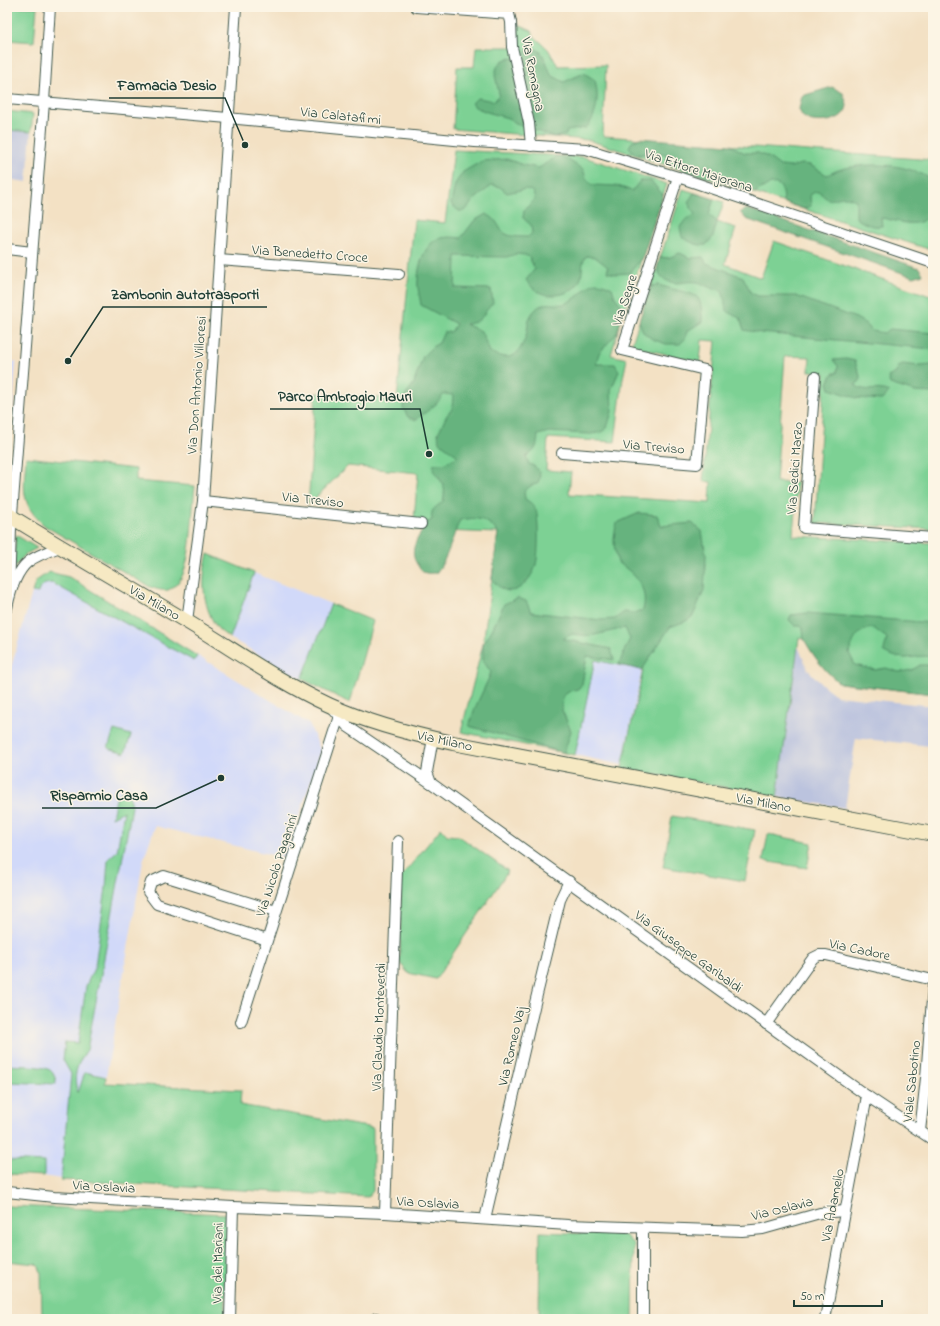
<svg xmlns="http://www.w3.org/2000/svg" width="940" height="1326" viewBox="0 0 940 1326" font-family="'Indie Flower',sans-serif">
<rect width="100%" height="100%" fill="#fcf5e5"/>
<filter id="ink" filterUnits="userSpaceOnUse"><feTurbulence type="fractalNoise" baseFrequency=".025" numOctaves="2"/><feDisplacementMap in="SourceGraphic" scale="8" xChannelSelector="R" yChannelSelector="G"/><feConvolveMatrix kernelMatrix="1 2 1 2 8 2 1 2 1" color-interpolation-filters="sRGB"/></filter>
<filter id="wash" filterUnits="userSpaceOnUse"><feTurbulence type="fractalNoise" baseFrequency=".012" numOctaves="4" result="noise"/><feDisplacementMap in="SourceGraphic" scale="16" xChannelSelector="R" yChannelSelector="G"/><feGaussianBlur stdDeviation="0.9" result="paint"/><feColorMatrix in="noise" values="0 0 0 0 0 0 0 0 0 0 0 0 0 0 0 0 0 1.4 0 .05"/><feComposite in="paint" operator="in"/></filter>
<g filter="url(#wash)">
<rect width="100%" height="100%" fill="#f3e1c4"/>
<g fill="#d1d9f9">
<path d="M7,361L16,362L10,439L7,450Z"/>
<path d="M49,572L69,577L309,724L321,751L285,858L155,826L143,861L106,1077L85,1073L71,1181L44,1176L7,1174V741L9,734L7,732V682L34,586L36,581Z"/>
<path d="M254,573L331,604L302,679L230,638Z"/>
<path d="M595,660L642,670L622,765L575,755Z"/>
</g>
<g fill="#bbc3de">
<path d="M7,130L31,132L27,182L7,179Z"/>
<path d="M798,646L808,670L823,685L837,696L933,706L930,746L856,738L845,808L777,797Z"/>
</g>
<g fill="#7dd194" stroke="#4e8764">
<path d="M7,7H37L34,42L7,40Z"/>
<path d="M518,25L532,31L534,36L548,49L558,66L606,65L603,136L933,160V248H925L588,140L453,129L457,67H474L476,47H518Z"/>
<path d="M7,111L33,114L31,132L7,130Z"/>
<path d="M454,150L584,157L667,184L623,314L611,355L627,359L623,378L615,442L548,438L546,470L571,472L569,494L710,503L711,482L703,481L716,341L702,340L700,362L631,346L683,189L724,202L717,222L736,228L725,264L761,278L774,241L933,297V529L815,523L825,373L809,371L810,357L785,356L776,482L797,483L793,536L933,543V694L840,683C824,671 815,656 804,639L799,638L777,797L622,768L643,670L595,660L575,755L461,732L483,644L498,533L413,530L418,473L348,466L308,505L316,393L397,399L414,220L445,223Z"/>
<path d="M26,457L136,469V481L195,486C192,511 192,552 183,574C180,581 175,587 168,590C162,591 156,589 150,587L45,526C19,503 24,489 26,457Z"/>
<path d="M16,535L37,548L26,554L13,568Z"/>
<path d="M208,554L254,573L230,638C226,635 219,631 216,626C202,605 201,577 208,554Z"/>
<path d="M49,572L69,577L197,656L194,661L52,583C44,584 40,585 38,593L32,592L36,581Z"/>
<path d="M331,604L373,621L350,703L302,679Z"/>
<path d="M114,730L131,735L125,753L108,748Z"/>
<path d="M122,790C129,794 131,798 132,807L87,1050C77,1064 72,1076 78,1093L85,1072L106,1077L105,1083L241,1090L240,1105L373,1128V1191L368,1197L61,1180L71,1074L63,1060L65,1042L78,1043L86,986L95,966L106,888L108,859L117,851L124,811L112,817L116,799Z"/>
<path d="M672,816L755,830L745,881L663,867Z"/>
<path d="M441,828L447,835L459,836L508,871L436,979L408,973L400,963L401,877Z"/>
<path d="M768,834L812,843L807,868L763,861Z"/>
<path d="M7,1065C18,1066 41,1065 50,1070C54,1073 56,1079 56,1084L7,1082Z"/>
<path d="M7,1160L44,1162V1176L7,1174Z"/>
<path d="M7,1206L229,1214L225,1319H42L41,1272L39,1267L36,1264L7,1261Z"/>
<path d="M540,1232L625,1235L634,1245L633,1319H539Z"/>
</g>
<g fill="#66b37e" stroke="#427859">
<path d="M530,47L540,51L546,61L551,75L564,82L584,73L595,80C599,97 598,115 586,128L567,131L566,135L554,137L519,125L508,118L487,112L475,107L472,103L477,98L495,101L499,94L495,75L497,67L502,61L506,59L522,57Z"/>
<path d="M832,87L843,93C844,97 847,102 847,105C846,120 825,123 813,121C810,121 805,118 802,116L799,109L802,96Z"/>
<path d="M639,138L730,145L745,153H758L768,157L780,166L791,167L801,164L810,165L827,175C832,173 837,170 842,169C868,162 911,163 933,181C933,190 935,202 933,210C932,213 930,216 927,218C913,229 897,220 881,218L882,226C871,227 865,224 856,218V200C853,199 849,197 846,197C833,197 830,205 820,192H815L810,195L811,206L804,209L783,202C784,197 784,195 782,190C777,176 762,189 754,193L667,165L666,159L670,156L659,152L636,155L629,147L632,142Z"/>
<path d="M557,156C566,156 574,165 583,169L586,178L592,185L618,186L632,191L640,181H651L663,195L643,256L630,273L615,274L607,272L608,267L595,257L586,256C580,265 584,273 579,282C572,295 549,299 537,291C533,289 529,284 526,280L535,269L529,257L525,255L517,254L506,257L456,256L455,288L491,289L493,303C481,314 484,323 465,324L481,331L490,352C502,358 514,361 521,347C523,343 525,340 526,336C528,327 528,316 535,310C546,299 552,306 564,304C567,303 570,301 572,300C580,296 589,282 598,283C602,283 608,286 612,288L615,297L621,305L623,314L617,333L599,353L596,364H615L619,371L611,390L612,411L607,428L602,432L591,434L549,432L538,435C537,448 536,450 526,457L529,464C539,467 543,475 537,484L532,485L524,491L525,499C530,502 534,505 536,510C539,520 539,559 535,568C526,588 508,602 492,579L498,533C487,518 478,517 460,520C452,537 448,559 436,573C432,573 427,574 423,572C420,570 419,567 417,564C409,552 416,539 424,529L413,530L432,520C430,508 435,509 443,501C447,484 442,483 433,470L434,464H444L458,456L439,442L438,433L447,415L452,409L453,395L444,394L436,404L416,420L408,417L403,408L404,398L414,383L423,356L432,347L439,343L444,332H451L456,324L421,305C420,297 417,288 418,280C418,267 423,249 434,241C442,236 453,237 461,238L474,221L486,214C500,220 497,229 506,234C511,237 522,237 528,237L532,233L531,225L523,218L524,211L535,198L532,191L526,189L507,193L500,187L492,185L474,200L465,211H459L451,204L455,184L463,172L482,161L507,159L523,165L539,168Z"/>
<path d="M694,193L714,199L709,214L717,222L713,237L706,245C697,246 690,242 682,237L680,227L686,219L695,215L688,202Z"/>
<path d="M748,209L919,268L923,274L914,277L746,219L740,212Z"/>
<path d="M680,253L690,258L703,257L706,263L743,277L751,293L758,296H796L856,318L866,324L872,331L885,333L890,329L933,333V349L761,333L744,330L740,318C717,309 730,305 721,290C717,289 712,289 709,287C706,286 703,284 701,283C686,278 675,289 662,277C656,271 658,265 660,257L668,258Z"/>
<path d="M659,285C669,289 689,292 696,296C702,300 702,315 702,322L687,331L685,339L680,344H666L652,339L643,332L639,321L651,286Z"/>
<path d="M846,359L855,361L861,379L859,382L855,385C866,394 877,386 889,392L882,400L856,398L830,389L828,383L833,373H837L838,366L833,360Z"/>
<path d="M902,364L920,366L933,365V393L915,392L890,384L888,377L896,373L898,367Z"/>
<path d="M639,513L657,515L661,526L692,523L702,531L706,556L704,590L693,616L686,621L670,627L642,670L619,665L624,651L630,639L625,628L590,636L572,634L563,639L611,649L614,660L587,656L582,684L578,689L570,691L563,696L562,710L571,731L564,753L469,726L475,708L488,680L491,672L483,661V644L492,630L504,604L518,598L526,601L531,612L601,620L615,619L624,612L634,613L643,610C649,589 635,573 618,563C614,547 612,540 617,523Z"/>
<path d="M807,613L933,623V658C924,654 916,658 906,658C899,658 891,656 884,652C884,645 887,643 887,638L873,628C857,630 854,639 849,653L855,665L875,670L886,668L899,672L912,670L920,665H927L933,668V694L840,683C825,672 814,657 805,641C802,636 805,632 802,626H795L789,620L791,615Z"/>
</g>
</g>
<g filter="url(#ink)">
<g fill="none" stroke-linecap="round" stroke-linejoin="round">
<g stroke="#3f564a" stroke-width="12">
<g id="street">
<path d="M416,7L509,14"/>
<path d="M509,7V14L511,22L512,47L529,123L531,146"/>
<path d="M7,99L228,118L475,142L586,149L678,177L933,263"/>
<path d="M7,249L32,252"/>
<path d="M219,260L399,274"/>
<path d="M815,377L804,528L933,538"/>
<path d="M562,453L697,464L705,370L622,350L678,177"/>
<path d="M203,501L421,524"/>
<path d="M9,597L11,527L44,102L50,7"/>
<path d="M7,608C10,593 16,572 28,562C37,555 49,551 60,547"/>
<path d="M187,621L203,501L236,7"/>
<path d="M331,707L347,726L431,783L867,1096L933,1140"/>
<path d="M431,783L427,772L433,738"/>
<path d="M267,940L157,904L148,892L151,882L164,876L276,911"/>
<path d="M241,1022L339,716"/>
<path d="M766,1024L813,958L819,955H826L933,980"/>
<path d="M920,1131L926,1078L933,986"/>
<path d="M7,1192L54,1197L233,1207L385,1213L568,1225L742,1231L763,1229L820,1213L845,1211"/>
<path d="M385,1213L398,841"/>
<path d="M485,1219L535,1003L560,900L569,881"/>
<path d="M230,1319L233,1207"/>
<path d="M376,1319V1318"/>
<path d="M643,1319V1228"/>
<path d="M825,1319L867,1096"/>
</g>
</g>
<g stroke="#3f564a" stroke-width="16">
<path id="secondary" d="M7,514C66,551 126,585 186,621C233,649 279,682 329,705C368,723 411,734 453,743L933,834"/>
</g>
<use href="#street" stroke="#fff" stroke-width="10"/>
<use href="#secondary" stroke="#f6e9c3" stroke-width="14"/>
</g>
</g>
<g text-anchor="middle" stroke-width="3" stroke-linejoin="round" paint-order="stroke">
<g font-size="14" fill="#1f3d34" stroke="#fcf5e5">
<text transform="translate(534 74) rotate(79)" y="5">Via Romagna</text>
<text transform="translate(341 115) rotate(6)" y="5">Via Calatafimi</text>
<text transform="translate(699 170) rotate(18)" y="5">Via Ettore Majorana</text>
<text transform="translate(310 253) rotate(4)" y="5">Via Benedetto Croce</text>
<text transform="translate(624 300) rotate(-72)" y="5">Via Segre</text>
<text transform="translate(196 385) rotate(-86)" y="5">Via Don Antonio Villoresi</text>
<text transform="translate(654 446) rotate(5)" y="5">Via Treviso</text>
<text transform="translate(794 468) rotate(-86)" y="5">Via Sedici Marzo</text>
<text transform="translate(313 499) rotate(6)" y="5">Via Treviso</text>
<text transform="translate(155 602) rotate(30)" y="5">Via Milano</text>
<text transform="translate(445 740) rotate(12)" y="5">Via Milano</text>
<text transform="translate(764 802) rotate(11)" y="5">Via Milano</text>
<text transform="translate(276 865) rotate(-72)" y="5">Via Nicolò Paganini</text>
<text transform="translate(860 949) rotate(12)" y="5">Via Cadore</text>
<text transform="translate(689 951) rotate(36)" y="5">Via Giuseppe Garibaldi</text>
<text transform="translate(378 1027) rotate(-88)" y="5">Via Claudio Monteverdi</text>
<text transform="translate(511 1046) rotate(-77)" y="5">Via Romeo Vaj</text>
<text transform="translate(911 1081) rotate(-84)" y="5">Viale Sabotino</text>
<text transform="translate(104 1186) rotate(3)" y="5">Via Oslavia</text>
<text transform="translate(428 1202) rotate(3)" y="5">Via Oslavia</text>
<text transform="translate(832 1205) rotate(-79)" y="5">Via Adamello</text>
<text transform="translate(782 1208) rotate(-14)" y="5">Via Oslavia</text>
<text transform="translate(217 1263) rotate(-89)" y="5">Via dei Mariani</text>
</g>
</g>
<path fill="none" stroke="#1f3d34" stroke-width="1.5" d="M245 145L225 98H109M68 361L103 307H267M429 454L420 409H270M221 778L156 808H42"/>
<g fill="#1f3d34" stroke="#fcf5e5" stroke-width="1.5">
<circle cx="245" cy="145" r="4"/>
<circle cx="68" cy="361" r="4"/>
<circle cx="429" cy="454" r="4"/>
<circle cx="221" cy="778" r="4"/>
</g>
<g font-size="15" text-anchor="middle" font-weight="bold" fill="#1f3d34" stroke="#fcf5e5" stroke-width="3" stroke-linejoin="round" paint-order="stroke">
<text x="167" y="90">Farmacia Desio</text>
<text x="185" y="299">Zambonin autotrasporti</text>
<text x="345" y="401">Parco Ambrogio Mauri</text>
<text x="99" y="800">Risparmio Casa</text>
</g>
<rect width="940" height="1326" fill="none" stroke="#fcf5e5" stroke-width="24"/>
<path d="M794 1300v6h88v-6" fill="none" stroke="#1f3d34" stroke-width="2"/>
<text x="800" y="1300" font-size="12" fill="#1f3d34" stroke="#fcf5e5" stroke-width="3" paint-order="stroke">50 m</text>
</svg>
